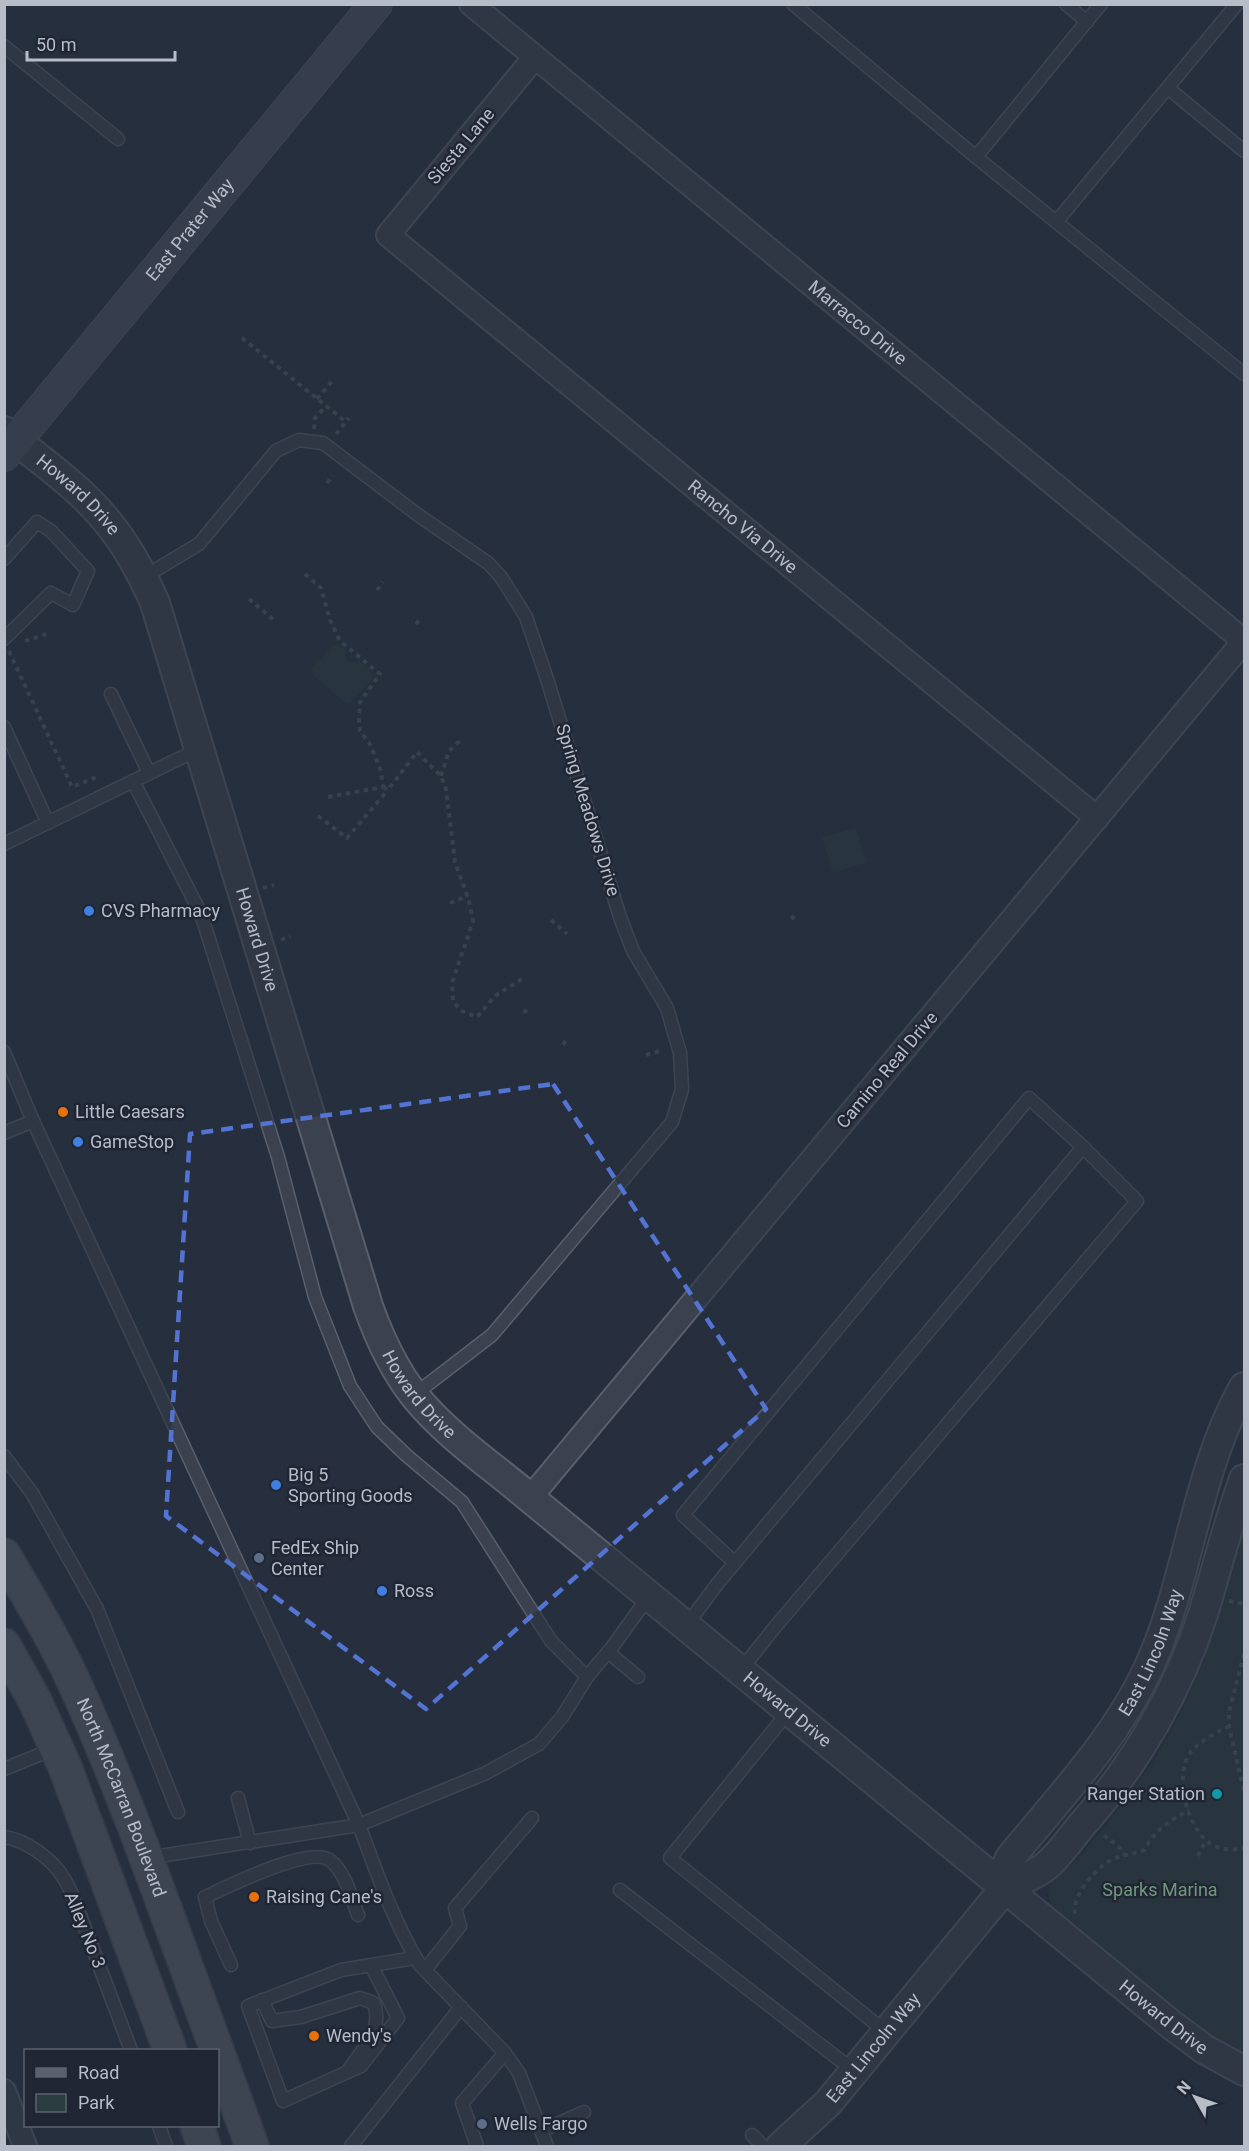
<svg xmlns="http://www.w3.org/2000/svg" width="1249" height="2151" viewBox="0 0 1249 2151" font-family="Roboto,sans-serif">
<rect width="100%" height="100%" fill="#272f3e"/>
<g fill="#2a3c40">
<path d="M338,645L346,650L345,658L350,663L359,661L372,672L371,680L350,703L344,702L312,674V668L332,646Z"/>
<path d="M856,828L867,862L833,873L822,837Z"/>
<path d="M1244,1528V2057L1213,2041L1053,1911C1050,1903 1047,1893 1051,1884C1056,1871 1064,1871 1073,1864C1080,1859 1086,1849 1091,1843C1107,1823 1124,1803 1139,1782C1195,1707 1219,1617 1244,1528Z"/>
</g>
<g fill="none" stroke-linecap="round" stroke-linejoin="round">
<g stroke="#595f6c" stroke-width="15">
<g id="service">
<path d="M793,4L976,157L1244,374"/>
<path d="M1066,4L1087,22"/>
<path d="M4,46L118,139"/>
<path d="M1168,88L1244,151"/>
<path d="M976,157L1101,4"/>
<path d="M1057,221L1237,4"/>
<path d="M4,559L37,522L51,531L88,571L73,605L51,593L4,639"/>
<path d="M144,577L199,544L276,451L299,440L323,443L418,515L488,563L501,577L526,617L547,679L620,917L633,951L667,1008L680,1053L682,1089L672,1122L492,1335L414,1395"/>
<path d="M111,694L149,773"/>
<path d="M4,727L48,823"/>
<path d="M133,781L201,914L278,1157L315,1297L350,1386L377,1427L406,1455L462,1502L551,1641L587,1677"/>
<path d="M4,844L199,749"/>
<path d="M4,1052L33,1121L4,1133"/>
<path d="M33,1121L359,1825L147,1858"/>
<path d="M4,1456L32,1493L97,1609L178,1812"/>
<path d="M735,1563L683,1515L1029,1098L1083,1147"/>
<path d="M686,1626L718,1583L1083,1147L1137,1201L775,1627L740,1671"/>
<path d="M608,1652L638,1677"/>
<path d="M789,1711L670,1858L886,2032"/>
<path d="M4,1769L56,1748"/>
<path d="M238,1798L250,1843"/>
<path d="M4,1837C26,1840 52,1859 63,1877C68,1884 71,1892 74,1899L131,2050"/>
<path d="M620,1890L854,2071"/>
<path d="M231,1965L211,1921L205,1897C227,1887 312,1844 331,1861C346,1874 351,1897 358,1915"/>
<path d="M371,1965L398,2018L361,2066L283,2101L248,2006L341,1970L415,1958"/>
<path d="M425,1970L460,1926L455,1908L532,1818"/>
<path d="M262,2000L272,2021L301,2017L360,1998L374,2003C383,2033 364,2046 348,2071"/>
<path d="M159,2126L166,2146"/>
<path d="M541,2131L584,2112"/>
<path d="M752,2135L763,2146"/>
<path d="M351,2146L461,2007"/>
<path d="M477,2146L462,2103L505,2053"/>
<path d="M547,2146L519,2073L505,2053L420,1965C393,1921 377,1873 359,1825L486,1773L539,1744L562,1717L587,1677L613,1646L649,1596"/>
</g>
</g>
<g stroke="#595f6c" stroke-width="26">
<g id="minor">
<path id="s1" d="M471,4L1244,641L530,1498"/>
<path id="s2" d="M535,57L388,235L1097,818"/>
<path d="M4,2091L25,2146"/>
</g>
</g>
<g stroke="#595f6c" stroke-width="32">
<g id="tertiary">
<path id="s3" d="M4,431C39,459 78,486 106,520C127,545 142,573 155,603L368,1306C379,1337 393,1368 414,1395C446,1435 491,1465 530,1498L1173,2026L1204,2049L1244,2071"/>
<path id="s4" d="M1005,1888V1870L1010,1858C1058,1799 1114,1741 1147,1671C1190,1580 1194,1475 1244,1387"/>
<path id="s5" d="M781,2146L828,2103L1005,1888C1018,1882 1033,1876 1045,1867C1061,1854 1073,1834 1087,1819C1138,1760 1179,1689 1203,1614C1217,1568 1228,1523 1244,1479"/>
</g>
</g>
<g stroke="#595f6c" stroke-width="34">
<g id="secondary">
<path id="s6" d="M4,455L376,4"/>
</g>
</g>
<g stroke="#444a57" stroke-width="36">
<g id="primary">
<path id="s7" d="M4,1555C30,1599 57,1644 78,1691C131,1808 172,1930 217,2050"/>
<path d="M4,1645L35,1701L65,1767L170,2050"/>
<path d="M218,2053L252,2146"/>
<path d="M197,2126L204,2146"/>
</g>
</g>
<g stroke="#49595e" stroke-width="4" stroke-dasharray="4.5 4.5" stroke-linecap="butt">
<path d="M242,338L346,422"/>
<path d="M317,399L332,381"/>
<path d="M314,429L315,418L326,406"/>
<path d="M336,434L349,418"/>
<path d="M327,483L333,475"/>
<path d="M305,574L321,588L330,620L340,641L380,674L360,702L359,720L360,731L370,744L381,771L383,787L328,797"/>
<path d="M377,590L383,582"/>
<path d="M249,599L274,620"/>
<path d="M416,624L420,619"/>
<path d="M25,641L50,633"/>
<path d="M9,651L72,787L99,776"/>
<path d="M441,776L449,751L462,739"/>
<path d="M383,787L388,790L417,752L441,776L446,789L455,862L469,901L473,921L452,983L453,1002L462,1011L477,1017L495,996L522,979"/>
<path d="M318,816L347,838L388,790"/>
<path d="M263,888L274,885"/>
<path d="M450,903L468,896"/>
<path d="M791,916L796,921"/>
<path d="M551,920L567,934"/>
<path d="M281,940L290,936"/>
<path d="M524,1013L530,1006"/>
<path d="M563,1045L567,1038"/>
<path d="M646,1055L660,1051"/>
<path d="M1229,1601L1244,1604"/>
<path d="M1244,1654L1229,1712V1726L1244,1792"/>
<path d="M1229,1726C1216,1733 1199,1741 1190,1753C1173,1777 1188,1836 1217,1847C1225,1850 1236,1850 1244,1848"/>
<path d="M1104,1835L1120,1848L1125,1855"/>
<path d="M1198,1856L1206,1840"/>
<path d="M1075,1914C1072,1895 1095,1869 1111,1860C1122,1854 1133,1855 1144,1850C1157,1828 1168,1822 1189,1810"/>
</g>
<use href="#service" stroke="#3b414e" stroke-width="12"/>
<use href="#minor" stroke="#3b414e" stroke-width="22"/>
<use href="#tertiary" stroke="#3b414e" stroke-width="28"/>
<use href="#secondary" stroke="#495060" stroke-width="32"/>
<use href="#primary" stroke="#59606e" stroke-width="33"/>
</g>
<path d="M0 0H1249V2151H0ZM553,1084L766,1409L426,1709L166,1516L190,1134Z" fill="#272f3e" fill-opacity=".55" fill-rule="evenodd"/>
<path fill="none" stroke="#5374d3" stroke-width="4.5" stroke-dasharray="12 8" stroke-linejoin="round" d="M553,1084L766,1409L426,1709L166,1516L190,1134Z"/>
<g fill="#3f7fe0" stroke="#202633" stroke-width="2">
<circle cx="89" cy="911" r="6"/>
<circle cx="78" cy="1142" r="6"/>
<circle cx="276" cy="1485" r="6"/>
<circle cx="382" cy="1591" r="6"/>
</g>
<g fill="#e8710a" stroke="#202633" stroke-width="2">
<circle cx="63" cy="1112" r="6"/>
<circle cx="254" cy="1897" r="6"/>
<circle cx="314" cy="2036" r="6"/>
</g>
<g fill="#5c6f8a" stroke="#202633" stroke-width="2">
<circle cx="259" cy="1558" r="6"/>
<circle cx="482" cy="2124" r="6"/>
</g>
<circle fill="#0f9aa8" stroke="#202633" stroke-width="2" cx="1217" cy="1794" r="6"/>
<g text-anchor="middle" stroke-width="5" stroke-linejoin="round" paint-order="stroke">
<g font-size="18" fill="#b7bcc9" stroke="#202633">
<text transform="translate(461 146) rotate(-50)" y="6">Siesta Lane</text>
<text dy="6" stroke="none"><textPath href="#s6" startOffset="292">East Prater Way</textPath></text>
<text dy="6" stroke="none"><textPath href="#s1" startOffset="501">Marracco Drive</textPath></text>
<text dy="6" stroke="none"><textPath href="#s3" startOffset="98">Howard Drive</textPath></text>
<text dy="6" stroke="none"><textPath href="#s2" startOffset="690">Rancho Via Drive</textPath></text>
<text transform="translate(588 810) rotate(73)" y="6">Spring Meadows Drive</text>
<text dy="6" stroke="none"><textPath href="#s3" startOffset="584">Howard Drive</textPath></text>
<text transform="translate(887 1070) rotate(-50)" y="6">Camino Real Drive</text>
<text dy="6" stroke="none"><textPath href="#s3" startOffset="1070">Howard Drive</textPath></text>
<text dy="6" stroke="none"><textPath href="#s4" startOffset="282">East Lincoln Way</textPath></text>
<text dy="6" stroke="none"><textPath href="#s3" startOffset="1556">Howard Drive</textPath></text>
<text dy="6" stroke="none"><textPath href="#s7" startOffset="270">North McCarran Boulevard</textPath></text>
<text transform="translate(85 1930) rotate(68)" y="6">Alley No 3</text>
<text dy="6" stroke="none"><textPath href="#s3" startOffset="2042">Howard Drive</textPath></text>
<text dy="6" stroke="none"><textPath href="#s5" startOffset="135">East Lincoln Way</textPath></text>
</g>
<g font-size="18" fill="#b7bcc9" stroke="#202633" text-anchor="start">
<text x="101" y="917">CVS Pharmacy</text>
<text x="75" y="1118">Little Caesars</text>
<text x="90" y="1148">GameStop</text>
<text x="288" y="1481">Big 5<tspan x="288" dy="21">Sporting Goods</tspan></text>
<text x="271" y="1554">FedEx Ship<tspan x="271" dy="21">Center</tspan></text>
<text x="394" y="1597">Ross</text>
<text x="1205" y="1800" text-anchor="end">Ranger Station</text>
<text x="266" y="1903">Raising Cane's</text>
<text x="326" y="2042">Wendy's</text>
<text x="494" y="2130">Wells Fargo</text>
</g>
<g font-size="18" fill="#70987c" stroke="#202633">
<text x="1160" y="1896">Sparks Marina</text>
</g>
</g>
<rect width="1249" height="2151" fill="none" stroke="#b7bcc9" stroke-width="12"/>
<rect x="24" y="2049" width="195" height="78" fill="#202633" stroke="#5c626f" stroke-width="1.5"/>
<rect x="36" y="2068" width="30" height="9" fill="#59606e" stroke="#5c626f" stroke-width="1.5"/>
<text x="78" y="2079" font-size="18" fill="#b7bcc9">Road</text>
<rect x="36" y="2094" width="30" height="18" fill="#2a3c40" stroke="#5c626f" stroke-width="1.5"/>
<text x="78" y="2109" font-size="18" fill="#b7bcc9">Park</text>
<g transform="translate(1195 2097) rotate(310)" stroke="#202633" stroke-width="4.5" paint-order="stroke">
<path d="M0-4.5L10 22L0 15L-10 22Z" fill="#b7bcc9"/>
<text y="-9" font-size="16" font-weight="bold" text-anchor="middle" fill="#b7bcc9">N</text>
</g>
<path d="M27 51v9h148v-9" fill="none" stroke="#b7bcc9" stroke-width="3"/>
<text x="36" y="51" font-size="18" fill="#b7bcc9" stroke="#202633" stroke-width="4.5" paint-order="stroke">50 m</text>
</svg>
